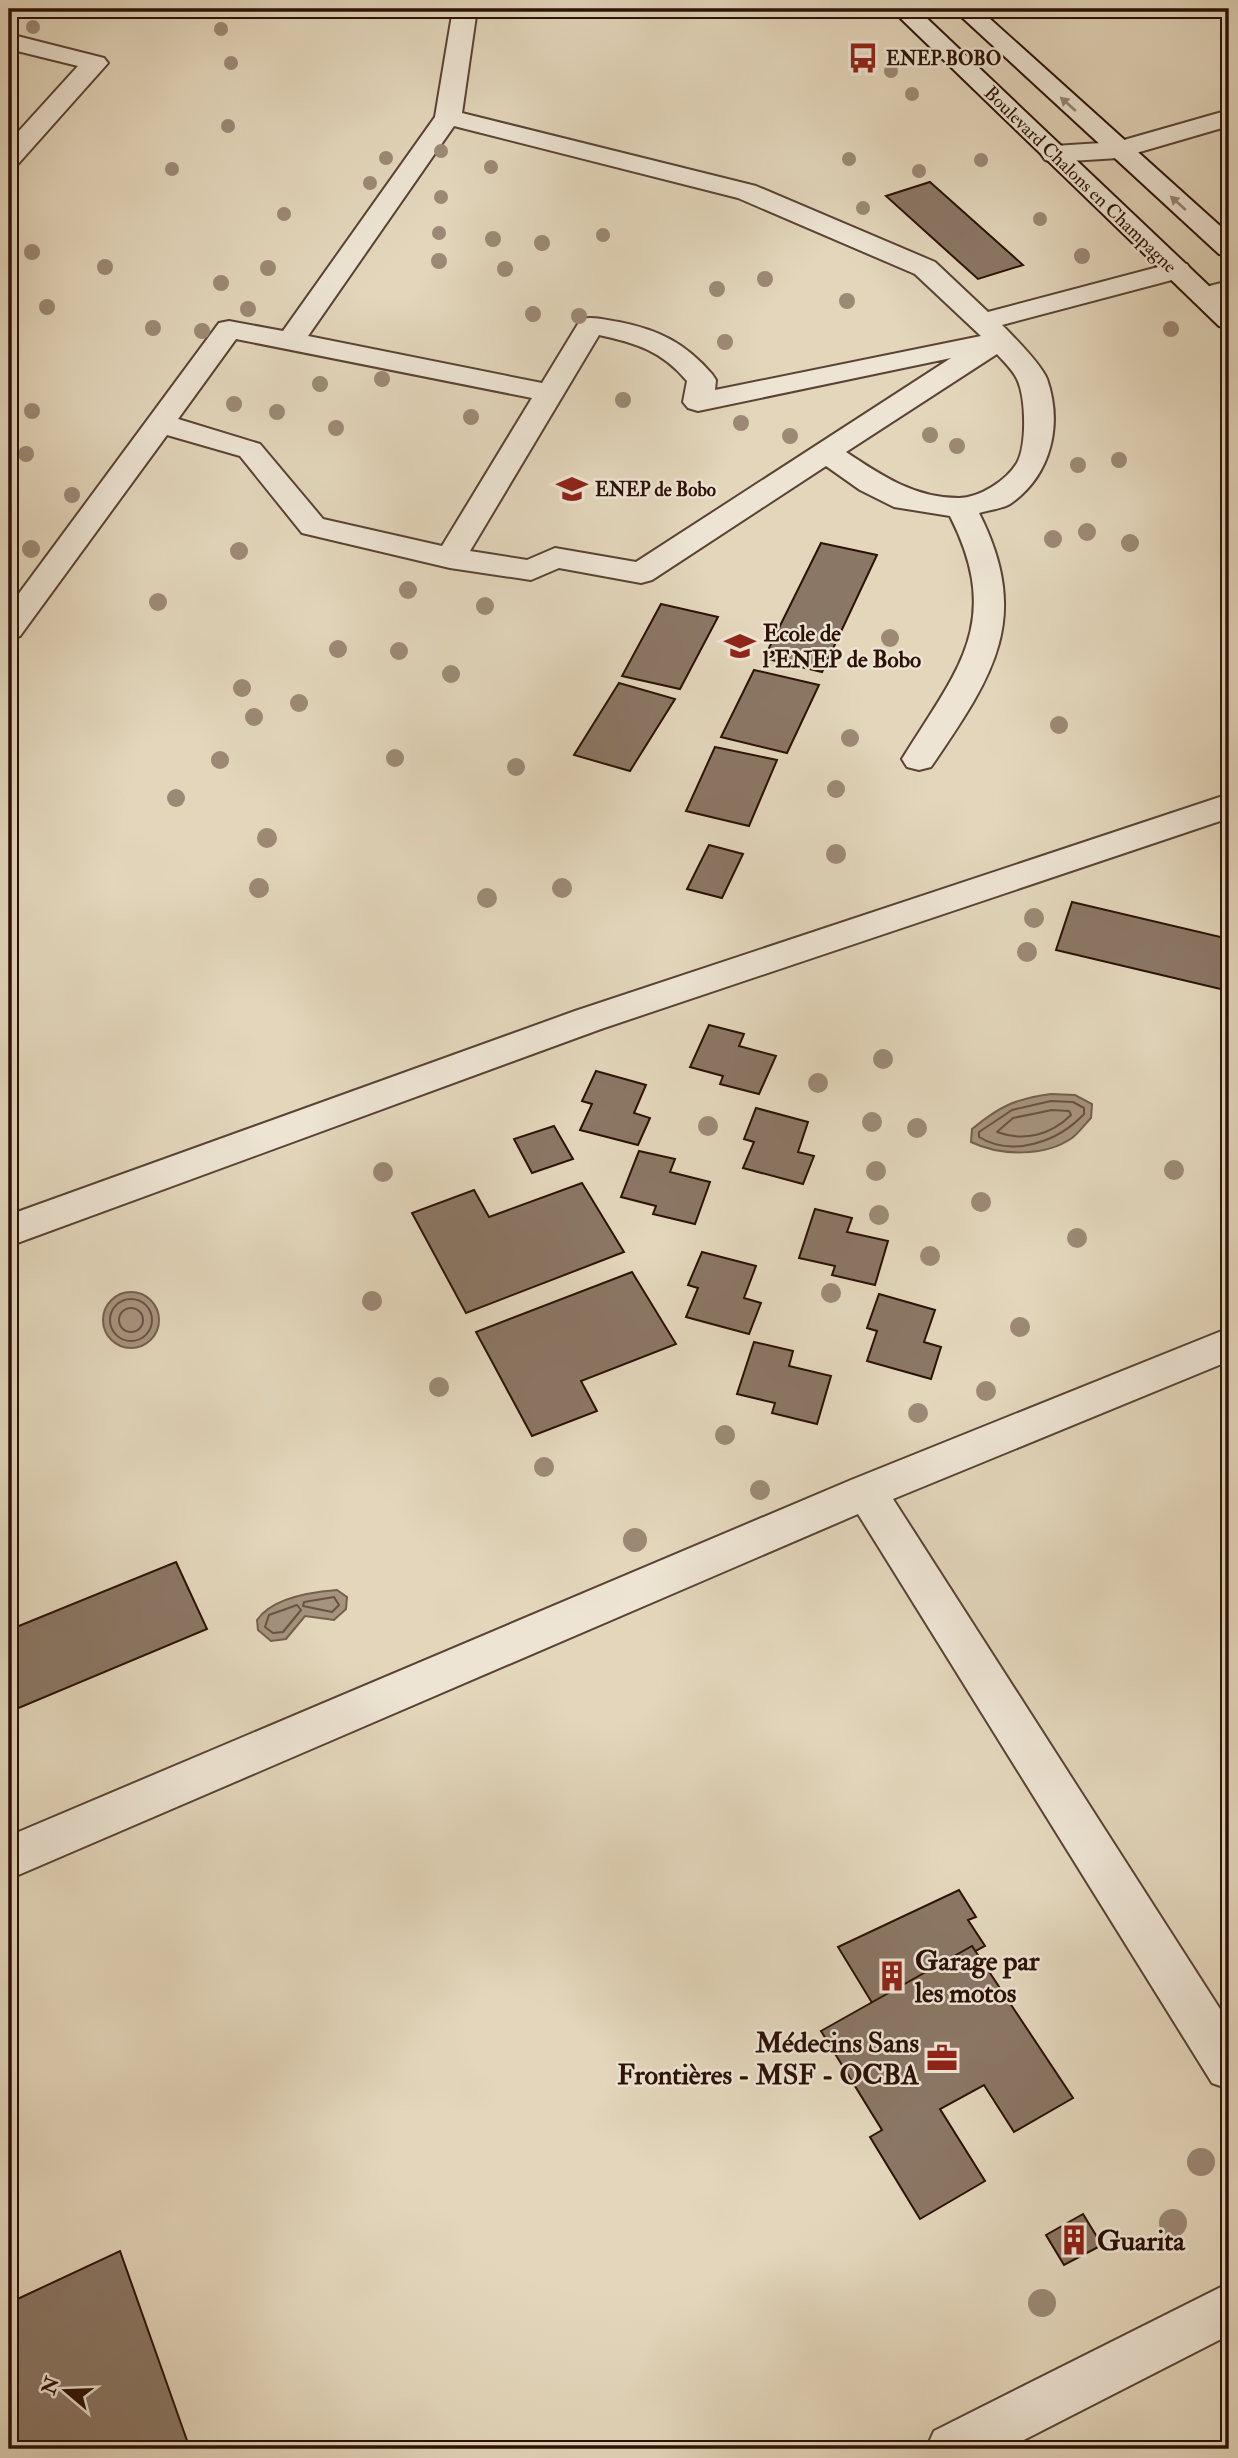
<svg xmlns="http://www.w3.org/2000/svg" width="1238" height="2458" viewBox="0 0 1238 2458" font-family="'IM FELL Double Pica',serif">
<rect width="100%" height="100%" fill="#e3d6bb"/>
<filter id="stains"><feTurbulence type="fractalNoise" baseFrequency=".00286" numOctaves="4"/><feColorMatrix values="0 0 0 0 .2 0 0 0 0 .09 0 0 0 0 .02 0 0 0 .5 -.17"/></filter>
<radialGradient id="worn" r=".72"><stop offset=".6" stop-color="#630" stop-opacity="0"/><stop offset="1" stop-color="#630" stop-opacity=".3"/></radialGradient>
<g fill="#a5937e" stroke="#755f4e" stroke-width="2">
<path d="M1051,1094L1075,1095L1092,1104L1091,1118C1085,1124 1079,1133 1072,1138C1045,1157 1000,1156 971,1142L972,1129C1000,1106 1015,1099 1051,1094Z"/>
<circle cx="131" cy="1320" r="28"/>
<path d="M337,1590L347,1597L346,1609L334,1620L305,1616L286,1639L271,1641L258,1630L257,1620C272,1598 311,1592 337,1590Z"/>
</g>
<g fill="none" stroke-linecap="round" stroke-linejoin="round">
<g stroke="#685242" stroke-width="2">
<path d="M1051,1101L1073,1102L1084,1108V1114C1059,1141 1013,1158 979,1137V1132L1012,1110Z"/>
<path d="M1052,1110L1069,1111L1071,1115C1051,1135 1024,1142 997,1132L1013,1118Z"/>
<circle cx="131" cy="1320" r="21"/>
<circle cx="131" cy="1320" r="12"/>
<path d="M334,1597L339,1605L332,1612L303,1606L304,1602Z"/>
<path d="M297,1605L301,1610L283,1632L273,1633L265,1627L269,1615Z"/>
</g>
</g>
<g fill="#8b7765" stroke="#2c1107" stroke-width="2">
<path d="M930,182L1023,265L978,279L886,196Z"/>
<path d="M821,543L877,555L822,672L764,658Z"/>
<path d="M661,604L718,617L680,689L622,676Z"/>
<path d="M754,670L819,685L787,753L721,737Z"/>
<path d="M619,683L675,699L630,771L574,755Z"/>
<path d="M715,747L777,760L749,826L686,811Z"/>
<path d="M709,845L743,854L722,898L687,889Z"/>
<path d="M1072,902L1229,939V991L1056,950Z"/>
<path d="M709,1025L744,1034L739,1046L776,1056L759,1094L720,1084L723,1076L690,1067Z"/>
<path d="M596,1071L646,1085L634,1113L650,1118L638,1145L580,1130L592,1104L582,1101Z"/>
<path d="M756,1108L808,1122L798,1152L814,1156L803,1184L743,1168L754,1142L744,1139Z"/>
<path d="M554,1126L573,1159L532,1173L514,1139Z"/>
<path d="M639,1151L675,1159L670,1172L710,1182L695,1224L653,1214L656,1206L621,1197Z"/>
<path d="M582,1183L624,1252L466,1313L412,1213L474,1190L489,1217Z"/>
<path d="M815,1209L852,1218L847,1232L888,1241L875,1285L832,1275L835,1266L799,1258Z"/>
<path d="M702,1252L756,1266L744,1298L761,1303L749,1334L686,1317L698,1288L688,1285Z"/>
<path d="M632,1272L676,1344L581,1381L597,1411L532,1436L476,1332Z"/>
<path d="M879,1294L935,1310L924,1342L941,1347L931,1379L867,1361L877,1331L867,1328Z"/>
<path d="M754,1342L793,1351L789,1366L831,1376L817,1424L772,1413L775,1403L737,1394Z"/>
<path d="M176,1562L207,1629L9,1712V1630Z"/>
<path d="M959,1890L976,1917L968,1920L985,1946L874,2006L838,1947Z"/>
<path d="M972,1946L1073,2098L1014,2132L984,2085L940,2109L985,2181L920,2219L870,2137L882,2130L821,2031Z"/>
<path d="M1083,2214L1102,2245L1064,2265L1046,2235Z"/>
<path d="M120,2251L190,2449H9V2303Z"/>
</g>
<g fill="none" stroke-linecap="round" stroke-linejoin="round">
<g stroke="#5a4234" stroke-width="4">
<g id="street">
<path d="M453,9H477L462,113L756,186L935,262L988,312L1177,262L1187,264L1191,270L1187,276L1002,325C1014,337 1041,364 1047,379C1063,425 1051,476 1010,504C1002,509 988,510 979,513C1033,620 992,677 931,767L919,770L907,767L902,759C957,670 1004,623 950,516L894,507L860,490L826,466L652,580L641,583L559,568L531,580L450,568L302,533L240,456L167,435L20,636L9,639V607L219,323L229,321L283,331L435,117ZM454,126L738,198L915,274L981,336L715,390L716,380L712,374C685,343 659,330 619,322C606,320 594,316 581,319L542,383L308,336ZM599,335C636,343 662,351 687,381L683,402L688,408L698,411L951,358L636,562L555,548L527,560L470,551ZM236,339L532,398L442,546L323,519L260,444L178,419ZM997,354C1003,361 1013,370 1017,379C1026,397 1027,445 1017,463C1006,481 979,498 959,498C915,498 882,476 846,452Z"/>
<path d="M9,34L104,58L108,63L18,164L9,166V142L78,66L9,49Z"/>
<path d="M1229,110V126L1119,158L1054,162L1045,160L1041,154L1045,148L1054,146L1117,142Z"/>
<path d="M1229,281V298L1204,304L1194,302L1190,296L1194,290Z"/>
<path d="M1229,794V818L601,1029L9,1246V1215L575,1011Z"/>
<path d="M1229,1328V1361L893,1499L1229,2023V2089L1212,2083L858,1514L9,1879V1836L851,1480Z"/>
<path d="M1229,2283V2335L1006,2449H926L934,2431Z"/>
</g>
</g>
<g stroke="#2c1107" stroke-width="4">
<g id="secondary">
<path d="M891,9H917L1229,305V328L1219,326Z"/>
<path d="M953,9H979L1229,234V256L1219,254Z"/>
</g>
</g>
<use href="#street" fill="#ede4d3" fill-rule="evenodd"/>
<use href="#secondary" fill="#ede4d3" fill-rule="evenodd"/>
</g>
<g fill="#9c8975">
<circle cx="33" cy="27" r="7"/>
<circle cx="221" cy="29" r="7"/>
<circle cx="231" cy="63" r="7"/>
<circle cx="891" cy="71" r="7"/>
<circle cx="912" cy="94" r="7"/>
<circle cx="228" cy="126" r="7"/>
<circle cx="441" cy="151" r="7"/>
<circle cx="386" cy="158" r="7"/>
<circle cx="849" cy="159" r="7"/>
<circle cx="981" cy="160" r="7"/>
<circle cx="491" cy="167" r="7"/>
<circle cx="172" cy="169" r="7"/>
<circle cx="919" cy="171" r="7"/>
<circle cx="370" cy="183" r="7"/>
<circle cx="441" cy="197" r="7"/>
<circle cx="863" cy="208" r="7"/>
<circle cx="284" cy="214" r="7"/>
<circle cx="1040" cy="219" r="7"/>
<circle cx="439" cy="233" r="7"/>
<circle cx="603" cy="235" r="7"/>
<circle cx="493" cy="239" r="8"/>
<circle cx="542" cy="243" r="8"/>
<circle cx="32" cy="252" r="8"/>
<circle cx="1082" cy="256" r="8"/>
<circle cx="439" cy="261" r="8"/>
<circle cx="105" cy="267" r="8"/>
<circle cx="268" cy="268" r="8"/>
<circle cx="505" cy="269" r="8"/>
<circle cx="765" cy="279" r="8"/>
<circle cx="221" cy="283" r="8"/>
<circle cx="717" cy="289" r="8"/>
<circle cx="847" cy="301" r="8"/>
<circle cx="47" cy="307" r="8"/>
<circle cx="248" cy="309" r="8"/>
<circle cx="533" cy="314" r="8"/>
<circle cx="579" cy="316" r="8"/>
<circle cx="153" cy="328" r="8"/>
<circle cx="1171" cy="329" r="8"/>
<circle cx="202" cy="331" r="8"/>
<circle cx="725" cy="342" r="8"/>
<circle cx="382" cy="379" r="8"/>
<circle cx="320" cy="384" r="8"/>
<circle cx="623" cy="400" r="8"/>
<circle cx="234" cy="404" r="8"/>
<circle cx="32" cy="411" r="8"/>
<circle cx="277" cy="412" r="8"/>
<circle cx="471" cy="417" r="8"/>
<circle cx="741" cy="423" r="8"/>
<circle cx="336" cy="428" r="8"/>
<circle cx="930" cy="435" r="8"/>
<circle cx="790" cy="436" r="8"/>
<circle cx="957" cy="446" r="8"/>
<circle cx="26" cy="454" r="8"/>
<circle cx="1119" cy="460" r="8"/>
<circle cx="1078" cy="465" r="8"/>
<circle cx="72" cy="495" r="8"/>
<circle cx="1087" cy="532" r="9"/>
<circle cx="1053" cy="539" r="9"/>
<circle cx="1130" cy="543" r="9"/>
<circle cx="31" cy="549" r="9"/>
<circle cx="239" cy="551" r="9"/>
<circle cx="408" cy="590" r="9"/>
<circle cx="158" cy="602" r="9"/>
<circle cx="485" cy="606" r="9"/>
<circle cx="890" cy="638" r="9"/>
<circle cx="338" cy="649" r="9"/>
<circle cx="399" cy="651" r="9"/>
<circle cx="451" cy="674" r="9"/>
<circle cx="242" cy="688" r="9"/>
<circle cx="299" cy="703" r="9"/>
<circle cx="254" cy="717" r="9"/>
<circle cx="1059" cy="725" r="9"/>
<circle cx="850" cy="738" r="9"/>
<circle cx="395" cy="758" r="9"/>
<circle cx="220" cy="760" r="9"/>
<circle cx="516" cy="767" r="9"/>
<circle cx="836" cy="789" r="9"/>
<circle cx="176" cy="798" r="9"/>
<circle cx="267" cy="838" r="10"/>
<circle cx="836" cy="854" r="10"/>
<circle cx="259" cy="888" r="10"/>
<circle cx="562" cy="888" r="10"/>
<circle cx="487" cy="898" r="10"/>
<circle cx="1034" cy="918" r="10"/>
<circle cx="1027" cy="952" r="10"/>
<circle cx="883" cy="1059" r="10"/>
<circle cx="818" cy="1083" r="10"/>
<circle cx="872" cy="1122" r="10"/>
<circle cx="708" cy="1126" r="10"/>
<circle cx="917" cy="1128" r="10"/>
<circle cx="1174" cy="1170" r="10"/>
<circle cx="876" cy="1171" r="10"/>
<circle cx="383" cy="1172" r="10"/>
<circle cx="981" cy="1202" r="10"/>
<circle cx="879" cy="1215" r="10"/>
<circle cx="1077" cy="1238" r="10"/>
<circle cx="930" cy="1256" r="10"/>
<circle cx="831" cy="1293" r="10"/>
<circle cx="372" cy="1301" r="10"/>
<circle cx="1020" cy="1327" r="10"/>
<circle cx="439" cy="1387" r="10"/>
<circle cx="986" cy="1391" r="10"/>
<circle cx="918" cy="1413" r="10"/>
<circle cx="725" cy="1435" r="10"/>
<circle cx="544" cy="1467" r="10"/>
<circle cx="760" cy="1490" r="10"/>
<circle cx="635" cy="1540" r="12"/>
<circle cx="1201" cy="2162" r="14"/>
<circle cx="1173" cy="2223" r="14"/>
<circle cx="1042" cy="2303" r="14"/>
</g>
<defs><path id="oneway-solid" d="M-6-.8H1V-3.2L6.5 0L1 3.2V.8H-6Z" transform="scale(1.75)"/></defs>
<g fill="#968577">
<use href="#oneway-solid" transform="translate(1068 104) rotate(-138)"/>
<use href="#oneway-solid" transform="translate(1178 203) rotate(-138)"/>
</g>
<defs>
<g id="bus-bare" transform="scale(2.415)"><path d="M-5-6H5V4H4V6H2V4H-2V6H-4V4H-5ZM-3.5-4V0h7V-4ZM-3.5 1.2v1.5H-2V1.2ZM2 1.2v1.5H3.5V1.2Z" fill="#8f2418" stroke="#ede4d3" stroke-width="2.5" paint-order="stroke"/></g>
<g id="university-bare" transform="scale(2.415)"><path d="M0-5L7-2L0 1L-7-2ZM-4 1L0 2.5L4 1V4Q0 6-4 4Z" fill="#8f2418" stroke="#ede4d3" stroke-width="2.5" paint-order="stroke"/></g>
<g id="school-bare" transform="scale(2.415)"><path d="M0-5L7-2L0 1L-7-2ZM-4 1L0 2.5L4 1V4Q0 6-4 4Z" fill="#8f2418" stroke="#ede4d3" stroke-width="2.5" paint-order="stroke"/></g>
<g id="building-bare" transform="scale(2.415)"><path d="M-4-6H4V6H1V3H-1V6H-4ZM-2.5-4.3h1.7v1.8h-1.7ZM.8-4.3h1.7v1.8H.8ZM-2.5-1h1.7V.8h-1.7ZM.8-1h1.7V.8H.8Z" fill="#8f2418" stroke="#ede4d3" stroke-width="2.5" paint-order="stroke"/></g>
<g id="office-bare" transform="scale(2.415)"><path d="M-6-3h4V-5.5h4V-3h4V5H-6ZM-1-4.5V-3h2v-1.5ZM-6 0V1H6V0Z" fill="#8f2418" stroke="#ede4d3" stroke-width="2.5" paint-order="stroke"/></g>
</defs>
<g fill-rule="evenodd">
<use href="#bus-bare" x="863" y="58"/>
<use href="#university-bare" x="572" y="489"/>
<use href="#school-bare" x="740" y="646"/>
<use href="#building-bare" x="892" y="1976"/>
<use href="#office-bare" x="942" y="2058"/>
<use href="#building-bare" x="1074" y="2240"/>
</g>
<g text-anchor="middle" stroke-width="5" stroke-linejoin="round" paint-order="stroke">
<g font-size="19" font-weight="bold" fill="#2c1107" stroke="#ede4d3" text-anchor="start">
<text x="886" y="65">ENEP BOBO</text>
<text x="595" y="496">ENEP de Bobo</text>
</g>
<g font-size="19" fill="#2c1107" stroke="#ede4d3">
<text transform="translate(1081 179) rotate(44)" y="7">Boulevard Chalons en Champagne</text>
</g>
<g font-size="23" font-weight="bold" fill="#2c1107" stroke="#ede4d3" text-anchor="start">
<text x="763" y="641">Ecole de<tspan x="763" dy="26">l'ENEP de Bobo</tspan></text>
</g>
<g font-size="28" font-weight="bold" fill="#2c1107" stroke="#ede4d3" text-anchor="start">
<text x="915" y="1970">Garage par<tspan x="915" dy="32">les motos</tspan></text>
<text x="919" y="2052" text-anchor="end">Médecins Sans<tspan x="919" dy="32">Frontières - MSF - OCBA</tspan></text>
<text x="1097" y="2250">Guarita</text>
</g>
</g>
<rect width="1238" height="2458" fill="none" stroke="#e3d6bb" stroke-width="35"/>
<rect x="10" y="10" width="1217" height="2437" fill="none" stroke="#2c1107" stroke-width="3.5"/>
<rect x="18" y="18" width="1203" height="2423" fill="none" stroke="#2c1107" stroke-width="2"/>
<g transform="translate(66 2391) rotate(289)" stroke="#ede4d3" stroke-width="5" paint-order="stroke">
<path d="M0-5L12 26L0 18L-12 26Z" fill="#2c1107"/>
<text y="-10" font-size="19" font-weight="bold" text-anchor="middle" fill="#2c1107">N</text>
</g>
<rect width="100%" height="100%" filter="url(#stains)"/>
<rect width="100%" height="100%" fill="url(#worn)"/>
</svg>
